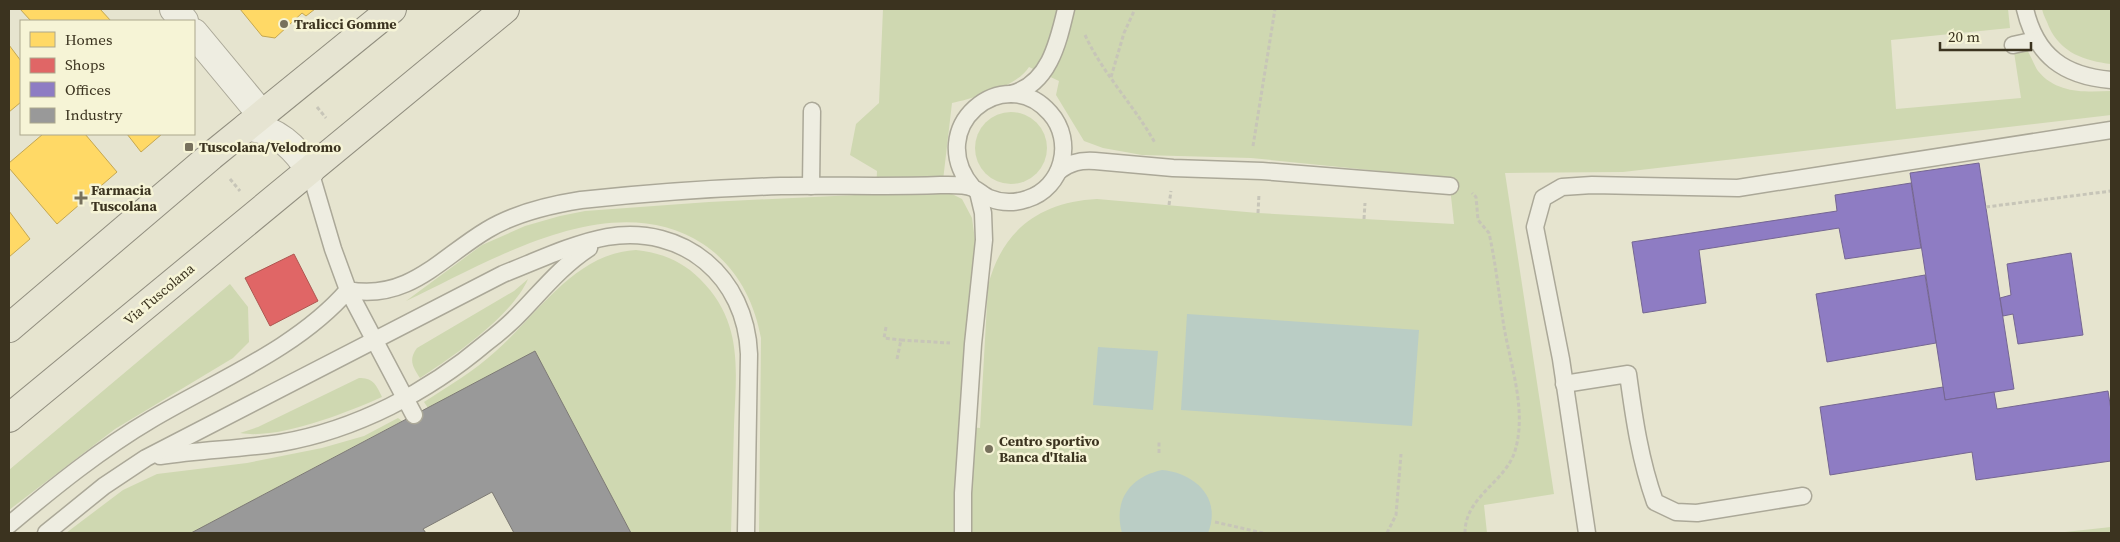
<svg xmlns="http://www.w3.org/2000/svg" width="2120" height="542" viewBox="0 0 2120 542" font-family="'Source Serif 4',serif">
<rect width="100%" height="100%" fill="#e6e4cf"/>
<g fill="#cfd8b1" fill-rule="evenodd">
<path d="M883,9H2008L2010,28L1891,40L1896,109L2021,98L2014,52L2027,50C2031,56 2034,65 2038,71C2057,94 2085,92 2111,91V115L1623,172L1505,173L1554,494L1484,505L1487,533H759L761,338C754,300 736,266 703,244C612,185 491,261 406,301L482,245L525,226L560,216L585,211L709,202L876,194L877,171L850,155L856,124L879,103ZM1029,67L1059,81L1056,95L1084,141L1103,148L1142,155L1251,158L1449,178L1454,224L1258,213L1097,199C1040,202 1002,230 988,286L980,428L962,426L975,240L972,218L962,199L942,189L952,103C974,98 1018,86 1029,67Z"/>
<path d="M2042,9H2111V64C2085,61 2061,53 2049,27C2047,21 2043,15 2042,9Z"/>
<circle cx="1011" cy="148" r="36"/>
<path d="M636,250C662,253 682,261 700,279C744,323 736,370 734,426C733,462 732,498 731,533H631L535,351L428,408L424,402C449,386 474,371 496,351C538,314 575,253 636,250Z"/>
<path d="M528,279C512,316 454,356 420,378C413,367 408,360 417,348L514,291Z"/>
<path d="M230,284L248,307L249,342L233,358L115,429L9,510V470Z"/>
<path d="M359,378C373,377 377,386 382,397C346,413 278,440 240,433L258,427Z"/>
<path d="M398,418L402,421L191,533H66L123,490L157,474L247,463L322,448L364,436Z"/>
<path d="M2111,527V533H2056Z"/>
</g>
<g fill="#bacdc5">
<path d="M1187,314L1419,330L1412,426L1181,410Z"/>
<path d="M1098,347L1158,351L1153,410L1093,405Z"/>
<path d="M1162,470C1195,473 1222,498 1208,533H1122C1113,500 1130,477 1162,470Z"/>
</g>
<g fill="#ffd966" stroke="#c4a751">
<path d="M20,9H100L111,21H31Z"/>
<path d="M240,9H315L306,16L302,13L275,38L262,36Z"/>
<path d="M9,45L21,61V102L9,112Z"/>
<path d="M43,134H85L117,172L57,224L9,168V163Z"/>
<path d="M127,134H162L141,152Z"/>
<path d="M9,211L30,239L9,257Z"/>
</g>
<path fill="#e06666" stroke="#ae5751" d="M294,254L318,301L270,326L245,278Z"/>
<g fill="#8e7cc3" stroke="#756692">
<path d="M1979,163L2014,389L1945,400L1910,173Z"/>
<path d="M1911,183L1921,248L1845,259L1839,228L1699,250L1706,303L1643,313L1632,242L1837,211L1835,195Z"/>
<path d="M2071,253L2083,335L2018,344L2013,314L2003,316L2000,298L2011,295L2007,264Z"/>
<path d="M1925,275L1936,343L1827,362L1816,294Z"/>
<path d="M1943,387L1945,400L1994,392L1997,409L2108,391L2111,410V461L1976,480L1972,452L1830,475L1820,407Z"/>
</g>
<path fill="#999" stroke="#7d7a74" d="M535,351L631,533H514L492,492L423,529L426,533H191Z"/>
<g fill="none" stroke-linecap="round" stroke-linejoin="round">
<g stroke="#aba898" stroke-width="19">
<g id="lane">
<path d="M2025,9C2036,56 2064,76 2111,80"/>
<path d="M2013,45L2036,40"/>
<path d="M1011,94C1049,84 1058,43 1066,9"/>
<path d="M310,171L333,249L348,290C409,301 440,258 487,230C515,213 549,205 581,200C647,193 715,188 781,186C834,185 887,187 940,185C949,185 965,184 973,188C979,191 984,196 989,198C1001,203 1015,203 1027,199C1063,188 1075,141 1050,113C1004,60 922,128 973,188"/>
<path d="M1059,171C1070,162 1081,160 1095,161L1173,168L1262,171L1450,186"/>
<path d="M811,186L812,111"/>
<path d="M1564,384L1628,374C1634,418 1640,460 1655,502L1676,512L1697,513L1803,496"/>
<path d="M160,456C200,450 240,449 280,443C356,430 428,392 486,343C499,333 512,322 523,310C544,288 563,265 589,248"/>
<path d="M9,525C54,487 101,449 152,419C218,380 298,348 348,290L414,415"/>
<path d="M46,533L104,486L146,458L503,274C534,262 574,243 607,237C684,224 746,277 749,354L746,533"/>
<path d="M963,533V493L973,344L984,240L983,213L978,192"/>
<path d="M1587,533L1561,359L1535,227L1543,198L1562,187L1592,185L1738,188L2111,130"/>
</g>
</g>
<g stroke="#aba898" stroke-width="30">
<g id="street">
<path d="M174,9L184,21"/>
<path d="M194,33L262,115"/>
<path d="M247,127C275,128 296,148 310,171"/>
</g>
</g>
<g stroke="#918e7f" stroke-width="30">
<g id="primary">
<path d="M9,328L211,156L392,9"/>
<path d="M9,418L505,9"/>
</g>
</g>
<g stroke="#c7c5b8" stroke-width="3" stroke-dasharray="4 2.5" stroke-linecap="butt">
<path d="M1085,35C1103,74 1134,105 1155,143"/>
<path d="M1111,77L1124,33L1135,9"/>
<path d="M317,107L326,118"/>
<path d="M1253,146L1275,9"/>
<path d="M230,179L240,191"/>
<path d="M1169,205L1171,191"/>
<path d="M1986,207L2111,191"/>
<path d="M1258,213L1259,194"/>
<path d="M1364,219L1365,203"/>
<path d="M886,327L884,338L901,340"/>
<path d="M897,359L901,340L950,343"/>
<path d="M1159,453V440"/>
<path d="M1215,522L1263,533"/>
<path d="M1387,533L1396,515L1401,454"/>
<path d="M1465,533C1465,496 1505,483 1515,451C1527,411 1511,367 1504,327C1499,296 1496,264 1489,233L1478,220L1476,197L1472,193"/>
</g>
<use href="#lane" stroke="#eeede1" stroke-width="16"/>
<use href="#street" stroke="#eeede1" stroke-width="28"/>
<use href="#primary" stroke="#e6e4d2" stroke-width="28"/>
</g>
<g fill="#77715d" stroke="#f6f4d6" stroke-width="2">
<circle cx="284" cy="24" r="5"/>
<rect x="184" y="142" width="10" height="10" rx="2.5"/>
<path d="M78.5 190.5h5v5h5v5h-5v5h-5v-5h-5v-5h5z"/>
<circle cx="989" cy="449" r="5"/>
</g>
<g text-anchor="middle" stroke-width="5" stroke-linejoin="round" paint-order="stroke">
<g font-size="14" font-weight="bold" fill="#3b331f" stroke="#f6f4d6" text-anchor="start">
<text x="294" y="29">Tralicci Gomme</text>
<text x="199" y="152">Tuscolana/Velodromo</text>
<text x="91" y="195">Farmacia<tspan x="91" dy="16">Tuscolana</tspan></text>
<text x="999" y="446">Centro sportivo<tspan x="999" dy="16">Banca d'Italia</tspan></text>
</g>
<g font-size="14" fill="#3b331f" stroke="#f6f4d6">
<text transform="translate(159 294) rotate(-40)" y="5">Via Tuscolana</text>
</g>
</g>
<rect width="2120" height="542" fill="none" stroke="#3b331f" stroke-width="20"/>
<rect x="20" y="20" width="175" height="115" fill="#f6f4d6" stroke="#aba78d"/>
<rect x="30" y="32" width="25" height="15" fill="#ffd966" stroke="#aba78d"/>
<text x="65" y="45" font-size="15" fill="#3b331f">Homes</text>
<rect x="30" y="58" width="25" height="15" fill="#e06666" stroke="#aba78d"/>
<text x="65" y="70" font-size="15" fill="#3b331f">Shops</text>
<rect x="30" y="82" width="25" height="15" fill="#8e7cc3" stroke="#aba78d"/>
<text x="65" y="95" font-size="15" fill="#3b331f">Offices</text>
<rect x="30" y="108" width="25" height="15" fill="#999999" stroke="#aba78d"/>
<text x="65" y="120" font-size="15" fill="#3b331f">Industry</text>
<path d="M1940 42v8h91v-8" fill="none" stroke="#3b331f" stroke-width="2.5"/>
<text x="1948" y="42" font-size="15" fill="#3b331f" stroke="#f6f4d6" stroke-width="4" paint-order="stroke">20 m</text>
</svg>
